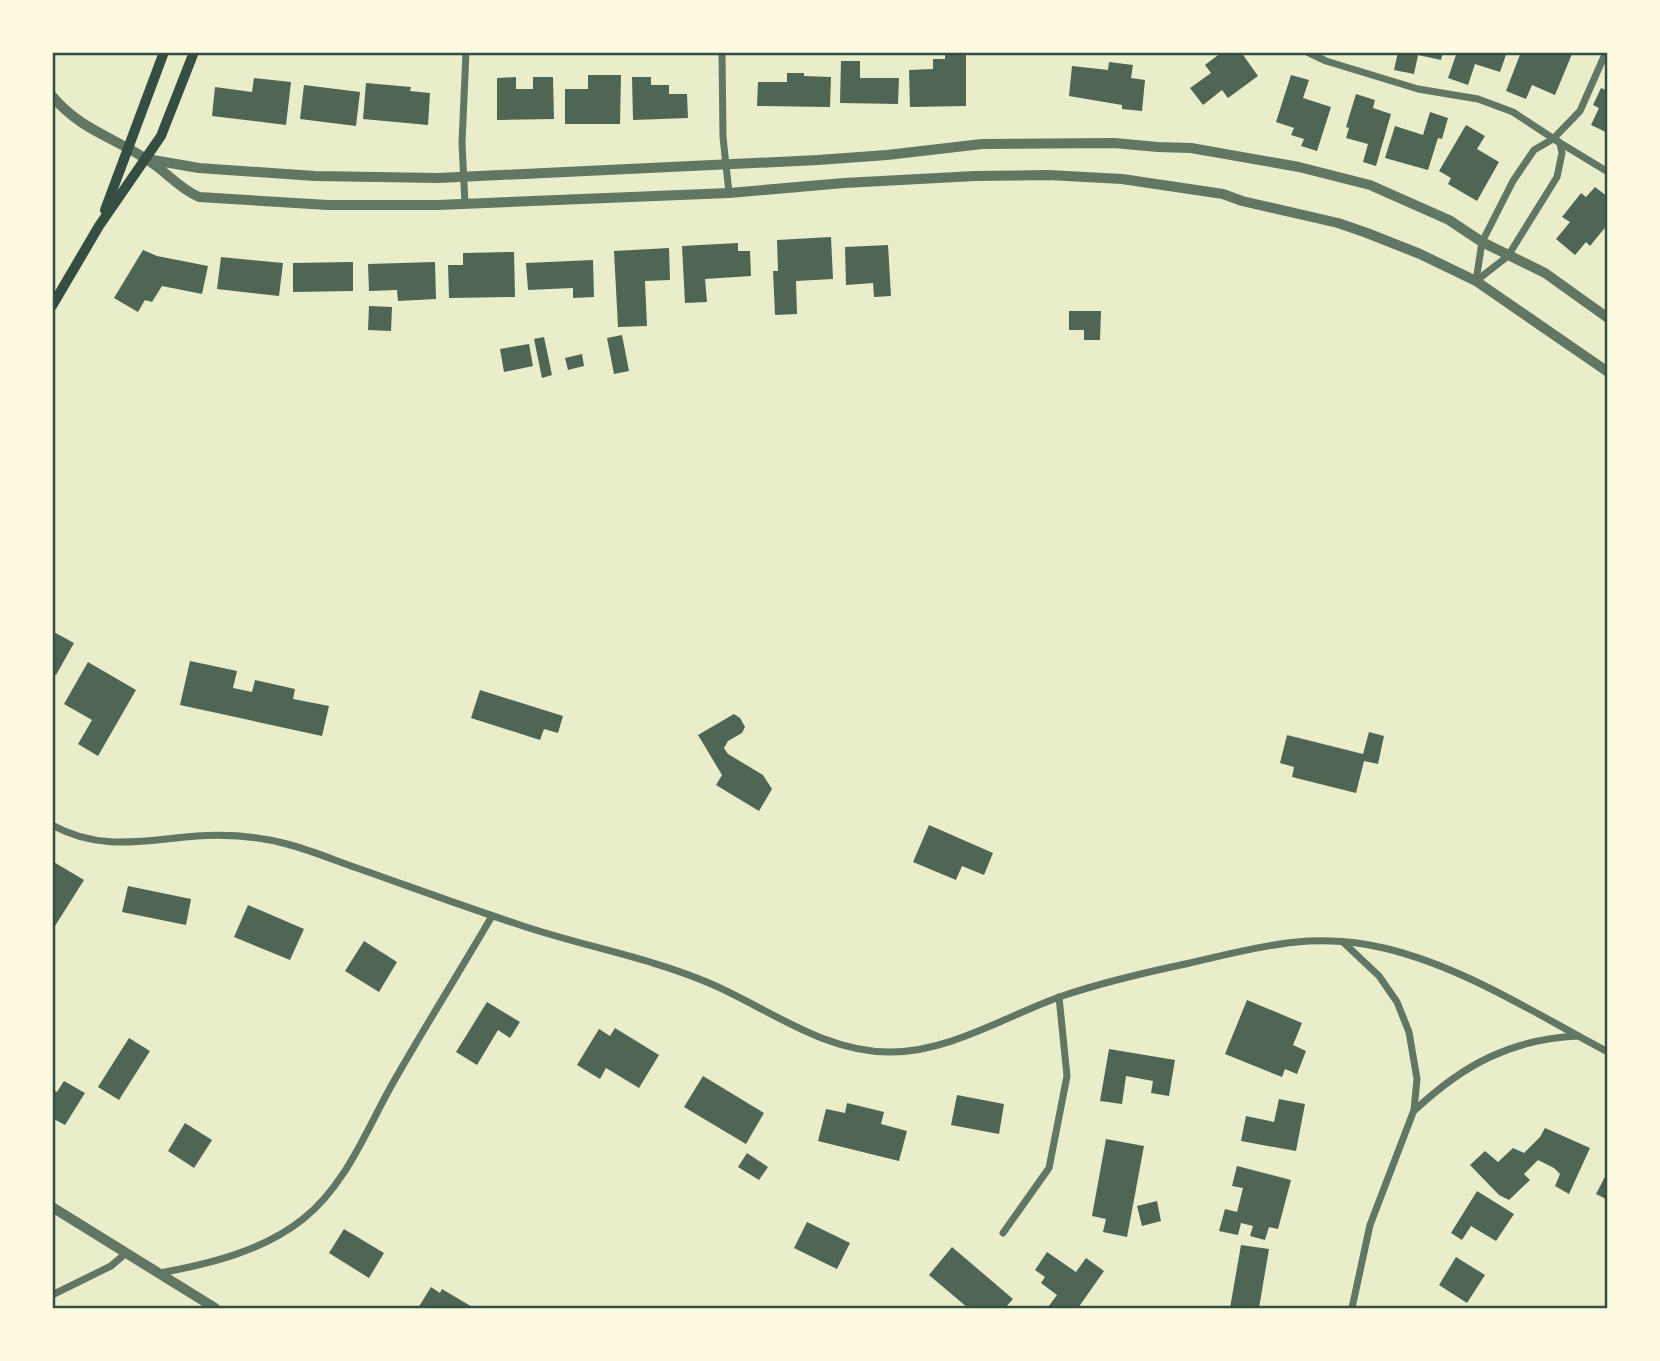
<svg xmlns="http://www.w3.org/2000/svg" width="1660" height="1361" viewBox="0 0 1660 1361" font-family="Spectral,serif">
<rect width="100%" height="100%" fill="#e9edc9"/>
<g fill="#4f6655">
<path d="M1222,52H1241L1258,76L1228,98L1222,90L1203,105L1190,88L1211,73L1205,65Z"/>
<path d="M1398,52H1443L1441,60L1418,55L1414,74L1394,70Z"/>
<path d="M1457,52H1507L1500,72L1475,64L1468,85L1448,78Z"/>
<path d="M1521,52L1572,54L1555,95L1532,85L1526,99L1506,91Z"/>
<path d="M945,53H966V106L910,107L909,70L933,69V59H945Z"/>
<path d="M841,61H860V78H899L898,104L840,103Z"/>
<path d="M1109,62L1133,65L1131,78L1145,80L1142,111L1122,109V105L1069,96L1072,66L1108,70Z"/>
<path d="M787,73H804V76L831,77L830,107L757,106L758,82H787Z"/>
<path d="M588,75H621L620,124H565V89H588Z"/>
<path d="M1291,75L1309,80L1303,98L1331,107L1317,151L1301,146L1304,139L1291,135L1294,128L1276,122Z"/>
<path d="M516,77V89H533V77H553L554,119L497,120V78Z"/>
<path d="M632,77H651V85H669V94H687L688,118L633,120Z"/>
<path d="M254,78L291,82L286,125L212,116L215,87L252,92Z"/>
<path d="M366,83L411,87L410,91L430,93L428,125L363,119Z"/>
<path d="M304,85L360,92L356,126L300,119Z"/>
<path d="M1601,88L1608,91V133L1591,125L1599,108L1593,105Z"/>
<path d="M1356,94L1375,100L1373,108L1391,114L1376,166L1363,162L1368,144L1346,138L1349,128L1346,127Z"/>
<path d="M1430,112L1448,118L1442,139L1438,138L1428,170L1385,158L1395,126L1423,135Z"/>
<path d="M1466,125L1485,136L1477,149L1499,162L1477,201L1448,184L1451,178L1439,171Z"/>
<path d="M1595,187L1608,197V224L1590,246L1586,242L1575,255L1556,239L1570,222L1562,217L1581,193L1586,197Z"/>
<path d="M831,237L833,279L796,281L797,314L775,315L773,271H778L777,240Z"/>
<path d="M738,243V251H750L751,276L705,279L707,302L685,303L682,246Z"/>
<path d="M888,245L891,296L874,297L873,283L846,285L845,247Z"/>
<path d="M669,248L670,280L645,281L647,326L618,327L614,251Z"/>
<path d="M143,250L157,256L208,266L202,294L162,286L152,302L145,300L138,312L114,298Z"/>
<path d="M514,252L515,297L449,298L448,265H463V253Z"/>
<path d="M221,257L283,263L279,296L217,289Z"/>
<path d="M593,260L594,297L573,298V288L528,290L526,263Z"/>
<path d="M353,262V291L293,292V263Z"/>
<path d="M435,262L436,299L398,301L397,290L369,291L368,264Z"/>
<path d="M369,306L392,307L391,331L368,330Z"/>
<path d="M1069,311H1101L1100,340H1084V330H1069Z"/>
<path d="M622,335L629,371L614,374L607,338Z"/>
<path d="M544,337L552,375L542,378L534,339Z"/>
<path d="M529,344L533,366L504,372L500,349Z"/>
<path d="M582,354L584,366L568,370L565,358Z"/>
<path d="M52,631L74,643L56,675L52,673Z"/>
<path d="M190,661L237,671L233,688L252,692L255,680L295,689L293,699L329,706L322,736L180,705Z"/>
<path d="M88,662L136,690L98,756L78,744L92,720L64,704Z"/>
<path d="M480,690L563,716L558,733L544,729L540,740L471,718Z"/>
<path d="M734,714L740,718L745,727L742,733L728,741L724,748L728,754L763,775L772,789L759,811L716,785L722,775L698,735Z"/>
<path d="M1369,732L1384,736L1378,764L1364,761L1356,793L1292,777L1294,767L1280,763L1287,735L1363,754Z"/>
<path d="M929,825L993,853L984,875L962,866L956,880L913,862Z"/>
<path d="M52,861L84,880L55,926L52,925Z"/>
<path d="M128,886L191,899L186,925L122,912Z"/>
<path d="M248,905L304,929L290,960L234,937Z"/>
<path d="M364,941L397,962L379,992L345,971Z"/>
<path d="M1247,1000L1302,1023L1293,1045L1306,1051L1297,1074L1285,1069L1282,1077L1225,1054Z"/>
<path d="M487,1002L520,1022L510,1038L498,1030L477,1065L456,1052Z"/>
<path d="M615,1028L659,1055L639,1088L606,1068L600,1079L577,1065L599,1029L610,1036Z"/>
<path d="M129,1038L150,1051L119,1100L98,1087Z"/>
<path d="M1109,1049L1175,1060L1169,1096L1151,1093L1153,1081L1126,1076L1122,1104L1100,1101Z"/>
<path d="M703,1076L764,1113L746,1144L684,1107Z"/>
<path d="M64,1081L85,1093L65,1125L52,1118V1089L57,1092Z"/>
<path d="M957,1095L1004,1104L999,1134L951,1125Z"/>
<path d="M1279,1099L1305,1104L1296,1151L1241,1141L1246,1116L1274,1122Z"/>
<path d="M847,1103L884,1112L881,1124L907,1131L899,1161L818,1141L826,1109L845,1113Z"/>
<path d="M185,1123L212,1140L194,1168L168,1151Z"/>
<path d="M1545,1128L1590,1148L1569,1194L1555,1186L1560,1174L1554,1168L1538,1160L1524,1174L1530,1180L1509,1200L1499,1195L1470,1165L1485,1151L1498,1162L1513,1148L1524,1153L1540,1137Z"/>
<path d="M1106,1139L1144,1146L1127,1237L1103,1232L1106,1219L1092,1216Z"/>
<path d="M747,1153L768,1167L759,1180L738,1167Z"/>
<path d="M1237,1166L1291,1180L1278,1229L1269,1227L1265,1240L1250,1236L1253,1226L1241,1223L1238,1235L1219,1231L1225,1209L1237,1212L1243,1188L1232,1186Z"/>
<path d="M1608,1171V1200L1596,1194Z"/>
<path d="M1477,1191L1514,1214L1496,1241L1471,1226L1462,1240L1451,1233Z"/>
<path d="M1157,1201L1161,1221L1142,1226L1137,1206Z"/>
<path d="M807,1222L850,1243L837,1269L794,1248Z"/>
<path d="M344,1229L384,1253L369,1278L329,1253Z"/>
<path d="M1241,1245L1269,1249L1259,1308H1230Z"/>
<path d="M952,1247L1013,1299L1005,1308H968L929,1275Z"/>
<path d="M1047,1252L1076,1272L1086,1258L1104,1271L1078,1308L1048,1307L1057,1295L1041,1283L1045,1277L1035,1270Z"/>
<path d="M1456,1257L1485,1275L1467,1303L1439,1285Z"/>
<path d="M431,1287L440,1293L442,1289L474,1308H418Z"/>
</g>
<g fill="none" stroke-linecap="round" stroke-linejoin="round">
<g stroke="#617663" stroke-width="7">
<path d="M722,52L723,137L729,193"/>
<path d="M1307,52L1326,61L1418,89L1478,99L1513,112L1560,143L1562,153L1557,177L1508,256L1476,281"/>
<path d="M1557,141L1608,172"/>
<path d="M465,204L462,143L466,52"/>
<path d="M1476,281L1482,242L1513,181L1534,150L1553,139L1580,111L1606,52"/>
<path d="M52,825C101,852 145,840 197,836C227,834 257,836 287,844C310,850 334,860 357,868C411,887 465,907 520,925C582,946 648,957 709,983C768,1008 824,1053 891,1052C950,1052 1008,1015 1062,996C1104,982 1147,972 1190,963C1259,947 1312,931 1384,948C1464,967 1536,1014 1608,1052"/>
<path d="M1343,942L1379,976L1397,1002L1409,1032L1417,1079L1414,1110L1370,1225L1352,1308"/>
<path d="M1415,1110C1463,1065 1511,1039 1578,1036"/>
<path d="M1003,1233L1049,1168L1067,1076L1059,997"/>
<path d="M160,1273C209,1264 263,1251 303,1219C347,1184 367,1128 394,1081C426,1025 460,971 492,916"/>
<path d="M52,1295L111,1266L126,1253"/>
</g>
<g stroke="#617663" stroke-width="10">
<path d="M52,96C81,130 111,136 146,159C165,170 178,188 199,197L328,205H438L729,193L844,183L975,176L1048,175L1122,179L1223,194L1242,201L1338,223L1367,233L1420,254L1476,281L1608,372"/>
<path d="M147,159L199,168L315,176L438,178L818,160L887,155L982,144L1114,143L1158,147L1191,148L1299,167L1370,185L1449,220L1482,242L1545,273L1608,318"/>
<path d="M52,1207L215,1308"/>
</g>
<g stroke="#344e41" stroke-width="10">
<path d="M105,210L164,52"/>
<path d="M52,306L99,226L161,136L194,52"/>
</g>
</g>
<rect width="1660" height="1361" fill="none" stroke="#fefae0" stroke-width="108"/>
<rect x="54" y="54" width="1552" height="1253" fill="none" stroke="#344e41" stroke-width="2.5"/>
</svg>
